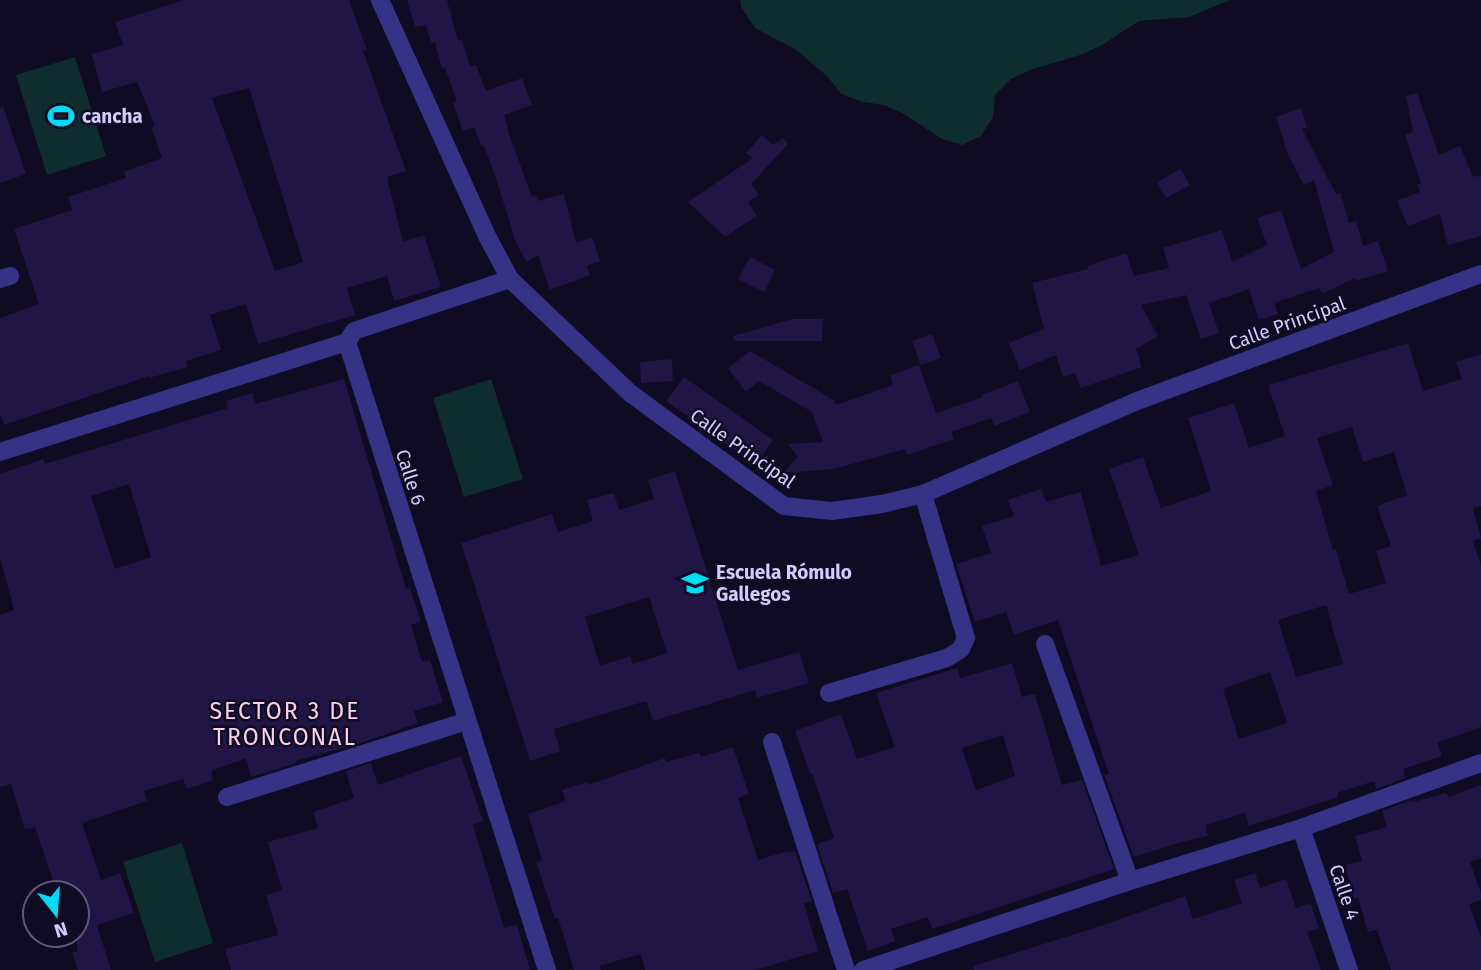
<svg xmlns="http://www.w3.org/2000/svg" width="1481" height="970" viewBox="0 0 1481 970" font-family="'Fira Sans',sans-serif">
<rect width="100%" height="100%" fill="#0f0b22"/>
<g fill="#0e2d2c">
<path d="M740,0H1230L1189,17L1139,21L1102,45L1080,55L1033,69L1011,79L995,95L993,117L981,136L962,145L942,139L904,114L884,105L863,102L841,94L828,77L795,49L755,28L741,7Z"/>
<path d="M75,57L106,156L47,175L16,75Z"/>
<path d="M491,379L523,479L464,497L433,398Z"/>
<path d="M182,843L213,943L155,962L123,862Z"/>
</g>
<g fill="#201545" fill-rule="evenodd">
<path d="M184,0H349L367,50L363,51L406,171L387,177L403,242L424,235L441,287L394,301L387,276L347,288L355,315L258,344L246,304L210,315L221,350L186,361L188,367L149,378V376L4,425L0,414V318L39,304L14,229L72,210L68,197L126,178L124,172L162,158L151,127L155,126L137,82L102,92L92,54L123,45L115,22ZM249,88L303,262L275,271L212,98Z"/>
<path d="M407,0H447L458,41L462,40L470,67L476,65L486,91L522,78L532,105L504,115L510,137L532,197L536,196L538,201L564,194L576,243L592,237L600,261L587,266L590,275L550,290L538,255L527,262L516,243L495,175L484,146L482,147L474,127L463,131L453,103L457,101L445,68L442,69L435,42L431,43L426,25L415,27Z"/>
<path d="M1417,93L1439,155L1460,146L1473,177L1481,175V236L1448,245L1440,214L1408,226L1397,201L1420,192L1417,185L1421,183L1405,135L1413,132L1406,96Z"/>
<path d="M3,107L26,174L0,183V108Z"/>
<path d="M1301,108L1307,127L1302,129L1336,194L1341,193L1349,223L1356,221L1363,246L1378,241L1388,271L1356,281L1355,278L1322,294L1319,288L1274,303L1278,314L1259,320L1249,289L1209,303L1219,333L1201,339L1186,295L1141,305L1158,336L1136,349L1142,367L1081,388L1075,373L1063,377L1056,355L1020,370L1009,343L1044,329L1032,283L1088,269L1087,266L1126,253L1134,276L1169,268L1163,248L1222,230L1232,262L1267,245L1257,218L1281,210L1301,269L1334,252L1314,180L1304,185L1288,155L1276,117Z"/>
<path d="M762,135L773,145L783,138L788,144L751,184L759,195L748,202L757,216L725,237L688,202L753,158L746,153Z"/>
<path d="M1181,169L1190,185L1166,198L1157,182Z"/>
<path d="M750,257L775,270L764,292L738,279Z"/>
<path d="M792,319H823L822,341H734L733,336Z"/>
<path d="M932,334L941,358L921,365L912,341Z"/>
<path d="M1408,343L1423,391L1462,379L1456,362L1481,354V506L1473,508L1481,538L1473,541L1481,565V727L1437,743L1442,756L1403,769L1405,778L1376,789L1374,781L1337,793L1338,797L1249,826L1245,813L1205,825L1208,836L1181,842L1134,857L1104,775L1109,774L1058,620L1014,635L1006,612L975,622L956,564L991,553L982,526L1014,516L1008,500L1041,489L1046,502L1081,492L1101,566L1139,555L1109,469L1143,457L1161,508L1208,492L1211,490L1188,418L1234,403L1249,448L1285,436L1268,385ZM1352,427L1363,462L1394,452L1407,495L1377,506L1391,546L1376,551L1386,583L1349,594L1336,549L1333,550L1316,491L1333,485L1317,438ZM1326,605L1343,664L1296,677L1278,620ZM1270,672L1287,723L1239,739L1223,689Z"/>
<path d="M750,351L834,400L836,405L893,385L890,375L919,365L936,413L983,397L982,395L1018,381L1030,412L994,426L991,418L951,432L954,439L907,455L905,449L834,469L783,473L798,457L788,444L823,442L812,412L759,381L746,392L728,368Z"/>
<path d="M672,359L673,381L641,383L640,362Z"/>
<path d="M684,377L773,440L756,465L666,401Z"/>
<path d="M344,379L406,589L410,588L421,621L411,625L422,662L430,660L443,702L414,711L418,723L364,742L296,761V763L251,777L246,758L211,771L213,780L187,789L183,779L144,791L147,801L82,823L101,880L120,873L134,913L97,925L111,970H78L72,952L77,951V893H57L35,827L25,830L11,784L0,787V615L14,610L0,557V474L43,459L45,464L228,408L226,401L252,393L255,404ZM129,484L151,557L115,569L91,496Z"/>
<path d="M675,471L738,670L799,652L809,683L757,698L755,690L653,721L646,701L554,729L560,751L530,761L461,543L552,514L558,532L593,521L587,500L614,493L619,510L654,499L648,480ZM649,597L667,653L633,664L630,656L600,666L585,617Z"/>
<path d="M1012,663L1022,697L1035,694L1062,785L1082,780L1114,869L932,929L928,917L891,929L895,941L868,951L847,889L833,893L817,844L834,838L812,773L810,774L795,731L841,714L857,759L895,747L876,693L957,668L960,678ZM1003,735L1015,776L976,790L962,748Z"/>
<path d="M733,747L749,794L738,798L758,860L788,851L789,853L795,851L812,901L804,903L818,951L755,970H645L641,954L599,966L601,970H574L558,918L555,919L536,862L542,860L528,814L566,801L562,790L587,782L588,785L665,758L666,762L699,753L701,757Z"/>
<path d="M461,756L483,821L473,825L504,928L517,925L530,970H231L225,949L278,935L266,895L282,890L268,842L318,828L313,812L354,798L346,771L371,763L378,785Z"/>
<path d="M1481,785V858L1470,862L1481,893V900L1469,904L1481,937V970H1391L1377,930L1368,932L1358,897L1354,899L1345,865L1362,861L1355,836L1387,827L1382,811L1412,800L1413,802L1446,793L1448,797Z"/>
<path d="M1255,873L1260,888L1286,879L1296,908L1311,903L1319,928L1307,932L1321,970H974L973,966L1101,926L1185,896L1193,919L1242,903L1234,880Z"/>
</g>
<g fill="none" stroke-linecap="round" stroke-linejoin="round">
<g stroke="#363286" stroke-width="18">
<path d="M380,0L487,236L510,279L630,393L784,506L832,511L882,504L923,494L1137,401L1481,274"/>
<path d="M0,279L10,276"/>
<path d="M347,342L354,331L510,279"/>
<path d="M0,452L347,342L547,970"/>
<path d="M1045,644L1130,881"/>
<path d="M829,693L947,658L961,649L966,638L923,494"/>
<path d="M772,742L846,970"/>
<path d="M227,797L467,721"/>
<path d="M1301,828L1349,970"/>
<path d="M863,970L1130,881L1301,828L1481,763"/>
</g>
</g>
<defs>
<g id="stadium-bare" transform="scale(2.1)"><path d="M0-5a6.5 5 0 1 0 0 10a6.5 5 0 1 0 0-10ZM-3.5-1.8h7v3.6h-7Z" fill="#00dcf7" stroke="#0f0b22" stroke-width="2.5" paint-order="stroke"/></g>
<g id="school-bare" transform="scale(2.1)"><path d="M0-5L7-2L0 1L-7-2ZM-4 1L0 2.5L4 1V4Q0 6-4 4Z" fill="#00dcf7" stroke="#0f0b22" stroke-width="2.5" paint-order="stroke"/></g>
</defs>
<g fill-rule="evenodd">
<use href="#stadium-bare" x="61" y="116"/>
<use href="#school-bare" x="695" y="583"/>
</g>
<g text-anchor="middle" stroke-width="5" stroke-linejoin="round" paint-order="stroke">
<g font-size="19" font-weight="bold" fill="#d3ccff" stroke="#0f0b22" text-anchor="start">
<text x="82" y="123">cancha</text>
<text x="716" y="579">Escuela Rómulo<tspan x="716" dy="22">Gallegos</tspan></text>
</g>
<g font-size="19" fill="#d3ccff" stroke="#0f0b22">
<text transform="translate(1287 323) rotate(-20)" y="7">Calle Principal</text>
<text transform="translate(743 448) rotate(35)" y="7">Calle Principal</text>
<text transform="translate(411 477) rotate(72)" y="7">Calle 6</text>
<text transform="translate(1345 892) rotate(71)" y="7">Calle 4</text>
</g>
<g font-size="23" letter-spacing="2" fill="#ffceed" stroke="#0f0b22">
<text x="285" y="719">SECTOR 3 DE<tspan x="285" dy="26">TRONCONAL</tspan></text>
</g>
</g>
<g transform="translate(56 914) rotate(163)"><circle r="33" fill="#0f0b22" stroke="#5d587a" stroke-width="2"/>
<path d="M0-5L12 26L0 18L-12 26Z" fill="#00dcf7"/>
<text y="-10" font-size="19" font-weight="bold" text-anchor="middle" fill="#d3ccff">N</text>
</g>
</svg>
